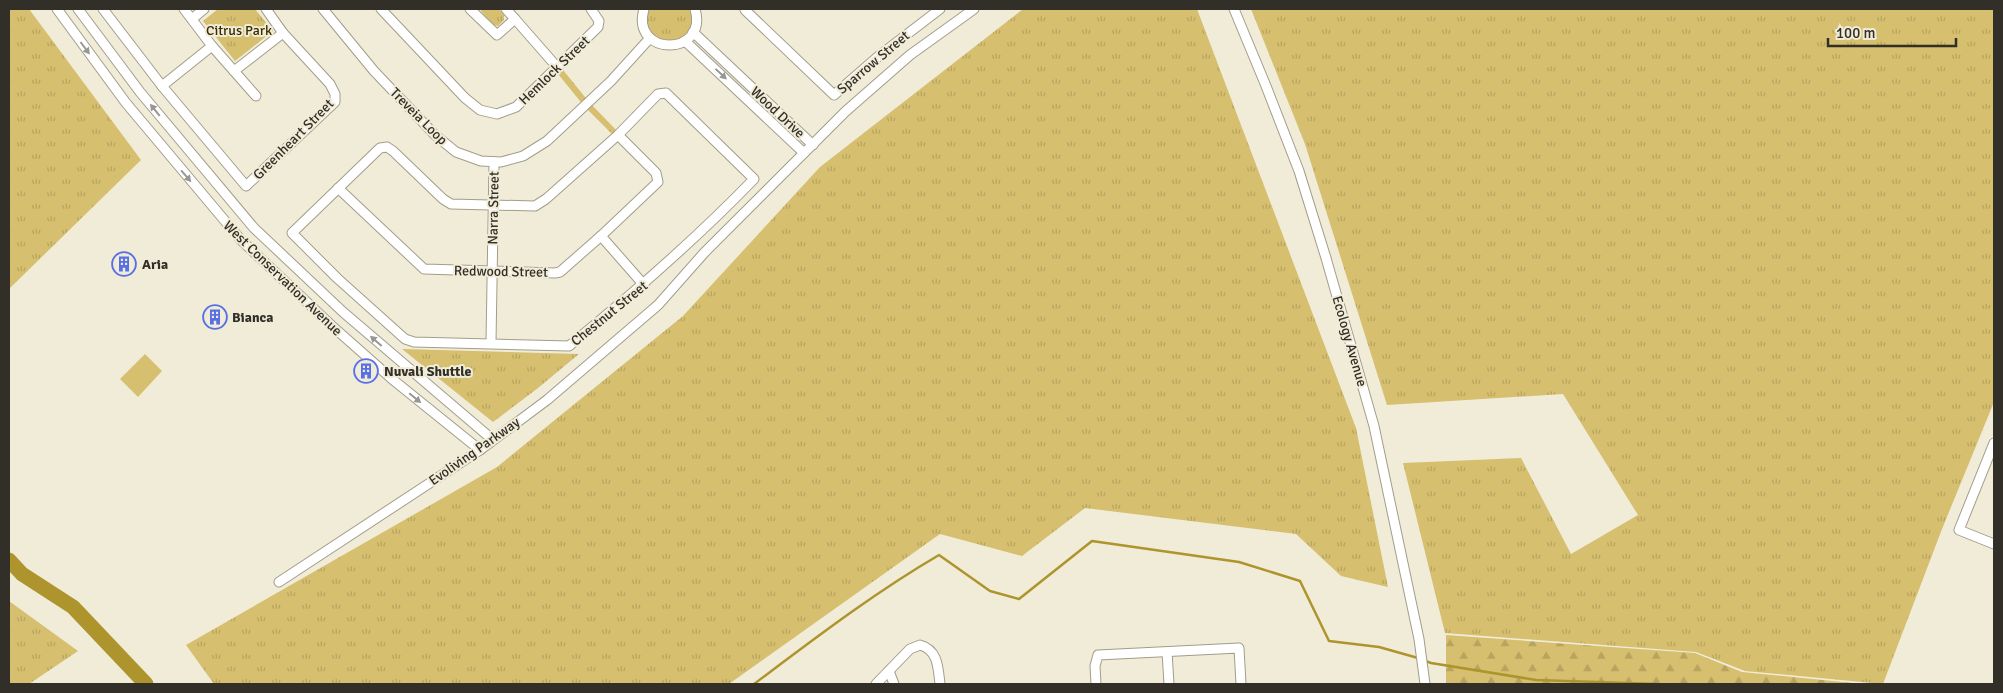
<svg xmlns="http://www.w3.org/2000/svg" width="2003" height="693" viewBox="0 0 2003 693" font-family="Signika,sans-serif">
<defs>
<pattern id="grass-tufts" width="24" height="20" patternUnits="userSpaceOnUse" patternTransform="scale(1.25)"><rect width="24" height="20" fill="#d6bf6e"/><path d="M3 7l-1-3M5 7V3M7 7l1-3M15 17l-1-3M17 17v-4M19 17l1-3" fill="none" stroke="#b8a45f"/></pattern>
<pattern id="forest-firs" width="22" height="20" patternUnits="userSpaceOnUse" patternTransform="scale(1.25)"><rect width="22" height="20" fill="#d6bf6e"/><path d="M5 1l3.5 6h-7zM16 11l3.5 6h-7z" fill="#b8a45f"/></pattern>
</defs>
<rect width="100%" height="100%" fill="#f1ecd7"/>
<g fill="url(#grass-tufts)">
<path d="M9,9H29L141,160L9,289Z"/>
<path d="M218,9H255L273,31L235,61L203,21Z"/>
<path d="M481,9H499L504,15V20L498,26L493,25L481,11Z"/>
<path d="M649,9H690C707,52 632,50 649,9Z"/>
<path d="M1023,9H1197L1356,428L1388,587L1341,576L1296,534L1085,508L1022,556L940,534L729,684H214L186,645L497,467L683,316L820,167Z"/>
<path d="M1251,9H1994V402L1942,529L1883,684L1745,671L1696,652L1445,633L1403,463L1521,458L1571,554L1638,515L1563,394L1387,405L1305,144Z"/>
<path d="M559,65L589,102L619,133L615,137L584,106L554,69Z"/>
<path d="M402,349L579,354L538,388L493,422Z"/>
<path d="M9,601L78,651L29,684H9Z"/>
</g>
<path fill="url(#forest-firs)" d="M1446,635L1695,653L1742,672L1863,684H1446Z"/>
<path fill="#d6bf6e" d="M145,354L162,371L138,397L120,379Z"/>
<g fill="none" stroke-linecap="round" stroke-linejoin="round">
<g stroke="#ae942d" stroke-width="2.5">
<path d="M1423,660L1431,663L1536,680L1657,684"/>
<path d="M754,684C814,639 874,593 939,555L990,591L1019,599L1092,541L1239,562L1300,581L1329,641L1379,647L1418,658"/>
</g>
<path stroke="#ae942d" stroke-width="15" d="M9,560L22,574L73,607L146,684"/>
<g stroke="#a29d8b" stroke-width="11">
<g id="street">
<path d="M57,9L126,103L241,240L331,325L392,379L480,450"/>
<path d="M78,9L140,92L254,228L343,312L493,440"/>
<path d="M103,9L162,86L246,186L335,102V94L330,84L283,33L266,9"/>
<path d="M184,9L212,46L234,71L283,33"/>
<path d="M323,9L374,71L435,135L456,152L481,161L501,162L523,156L547,141L611,81L650,38"/>
<path d="M381,9L465,98L480,110L497,114L516,107L598,27L599,21L591,9"/>
<path d="M470,9L497,35L515,19L557,67"/>
<path d="M506,9L515,19"/>
<path d="M644,9C630,57 709,57 695,9"/>
<path d="M745,9V10L834,95L880,55L940,9"/>
<path d="M1234,9L1266,86L1299,171L1326,258L1374,426L1419,639L1425,684"/>
<path d="M192,19L204,9"/>
<path d="M693,32L813,145"/>
<path d="M685,41L804,153"/>
<path d="M234,71L256,96"/>
<path d="M162,86L212,46"/>
<path d="M666,93L754,179C696,239 634,293 569,346L414,342L405,339L337,278L292,233L380,148L387,147L393,151L443,199L451,204L535,206L546,199L618,135L658,94Z"/>
<path d="M338,188L424,269L555,273L560,272L601,236L658,182L656,173L618,135"/>
<path d="M601,236L644,285"/>
<path d="M491,343L494,162"/>
<path d="M1994,443L1959,530L1994,544"/>
<path d="M279,582L480,450L547,400L658,305L704,253L846,111L910,55L974,9"/>
<path d="M1167,652L1169,684"/>
<path d="M889,671L894,684"/>
<path d="M876,684L910,649L920,645C938,650 938,667 940,684"/>
<path d="M1096,684L1095,666L1098,655L1239,648L1241,684"/>
</g>
</g>
<use href="#street" stroke="#fff" stroke-width="9"/>
</g>
<defs><path id="oneway-solid" d="M-6-.8H1V-3.2L6.5 0L1 3.2V.8H-6Z" transform="scale(1.25)"/></defs>
<g fill="#989793">
<use href="#oneway-solid" transform="translate(85 48) rotate(53)"/>
<use href="#oneway-solid" transform="translate(721 74) rotate(43)"/>
<use href="#oneway-solid" transform="translate(155 110) rotate(-129)"/>
<use href="#oneway-solid" transform="translate(186 176) rotate(49)"/>
<use href="#oneway-solid" transform="translate(376 341) rotate(-139)"/>
<use href="#oneway-solid" transform="translate(415 398) rotate(39)"/>
</g>
<defs>
<g id="building-ring" transform="scale(1.25)"><circle r="9.5" fill="#f1ecd7" stroke="#5870e6" stroke-width="1.5"/><path d="M-4-6H4V6H1V3H-1V6H-4ZM-2.5-4.3h1.7v1.8h-1.7ZM.8-4.3h1.7v1.8H.8ZM-2.5-1h1.7V.8h-1.7ZM.8-1h1.7V.8H.8Z" fill="#5870e6"/></g>
</defs>
<g fill-rule="evenodd">
<use href="#building-ring" x="124" y="264"/>
<use href="#building-ring" x="215" y="317"/>
<use href="#building-ring" x="366" y="371"/>
</g>
<g text-anchor="middle" stroke-width="4" stroke-linejoin="round" paint-order="stroke">
<g font-size="14" fill="#372c00" stroke="#f1ecd7">
<text x="239" y="35">Citrus Park</text>
</g>
<g font-size="14" fill="#312f27" stroke="#f1ecd7">
<text transform="translate(873 62) rotate(-40)" y="5">Sparrow Street</text>
<text transform="translate(554 70) rotate(-44)" y="5">Hemlock Street</text>
<text transform="translate(778 112) rotate(43)" y="5">Wood Drive</text>
<text transform="translate(419 116) rotate(45)" y="5">Treveia Loop</text>
<text transform="translate(293 139) rotate(-45)" y="5">Greenheart Street</text>
<text transform="translate(493 208) rotate(-89)" y="5">Narra Street</text>
<text transform="translate(501 271) rotate(1)" y="5">Redwood Street</text>
<text transform="translate(283 278) rotate(44)" y="5">West Conservation Avenue</text>
<text transform="translate(609 313) rotate(-39)" y="5">Chestnut Street</text>
<text transform="translate(1350 341) rotate(74)" y="5">Ecology Avenue</text>
<text transform="translate(474 451) rotate(-35)" y="5">Evoliving Parkway</text>
</g>
<g font-size="14" font-weight="bold" fill="#312f27" stroke="#f1ecd7" text-anchor="start">
<text x="142" y="269">Aria</text>
<text x="232" y="322">Bianca</text>
<text x="384" y="376">Nuvali Shuttle</text>
</g>
</g>
<rect width="2003" height="693" fill="none" stroke="#312f27" stroke-width="20"/>
<path d="M1828 38v8h128v-8" fill="none" stroke="#312f27" stroke-width="2.5"/>
<text x="1836" y="38" font-size="15" fill="#312f27" stroke="#f1ecd7" stroke-width="4" paint-order="stroke">100 m</text>
</svg>
